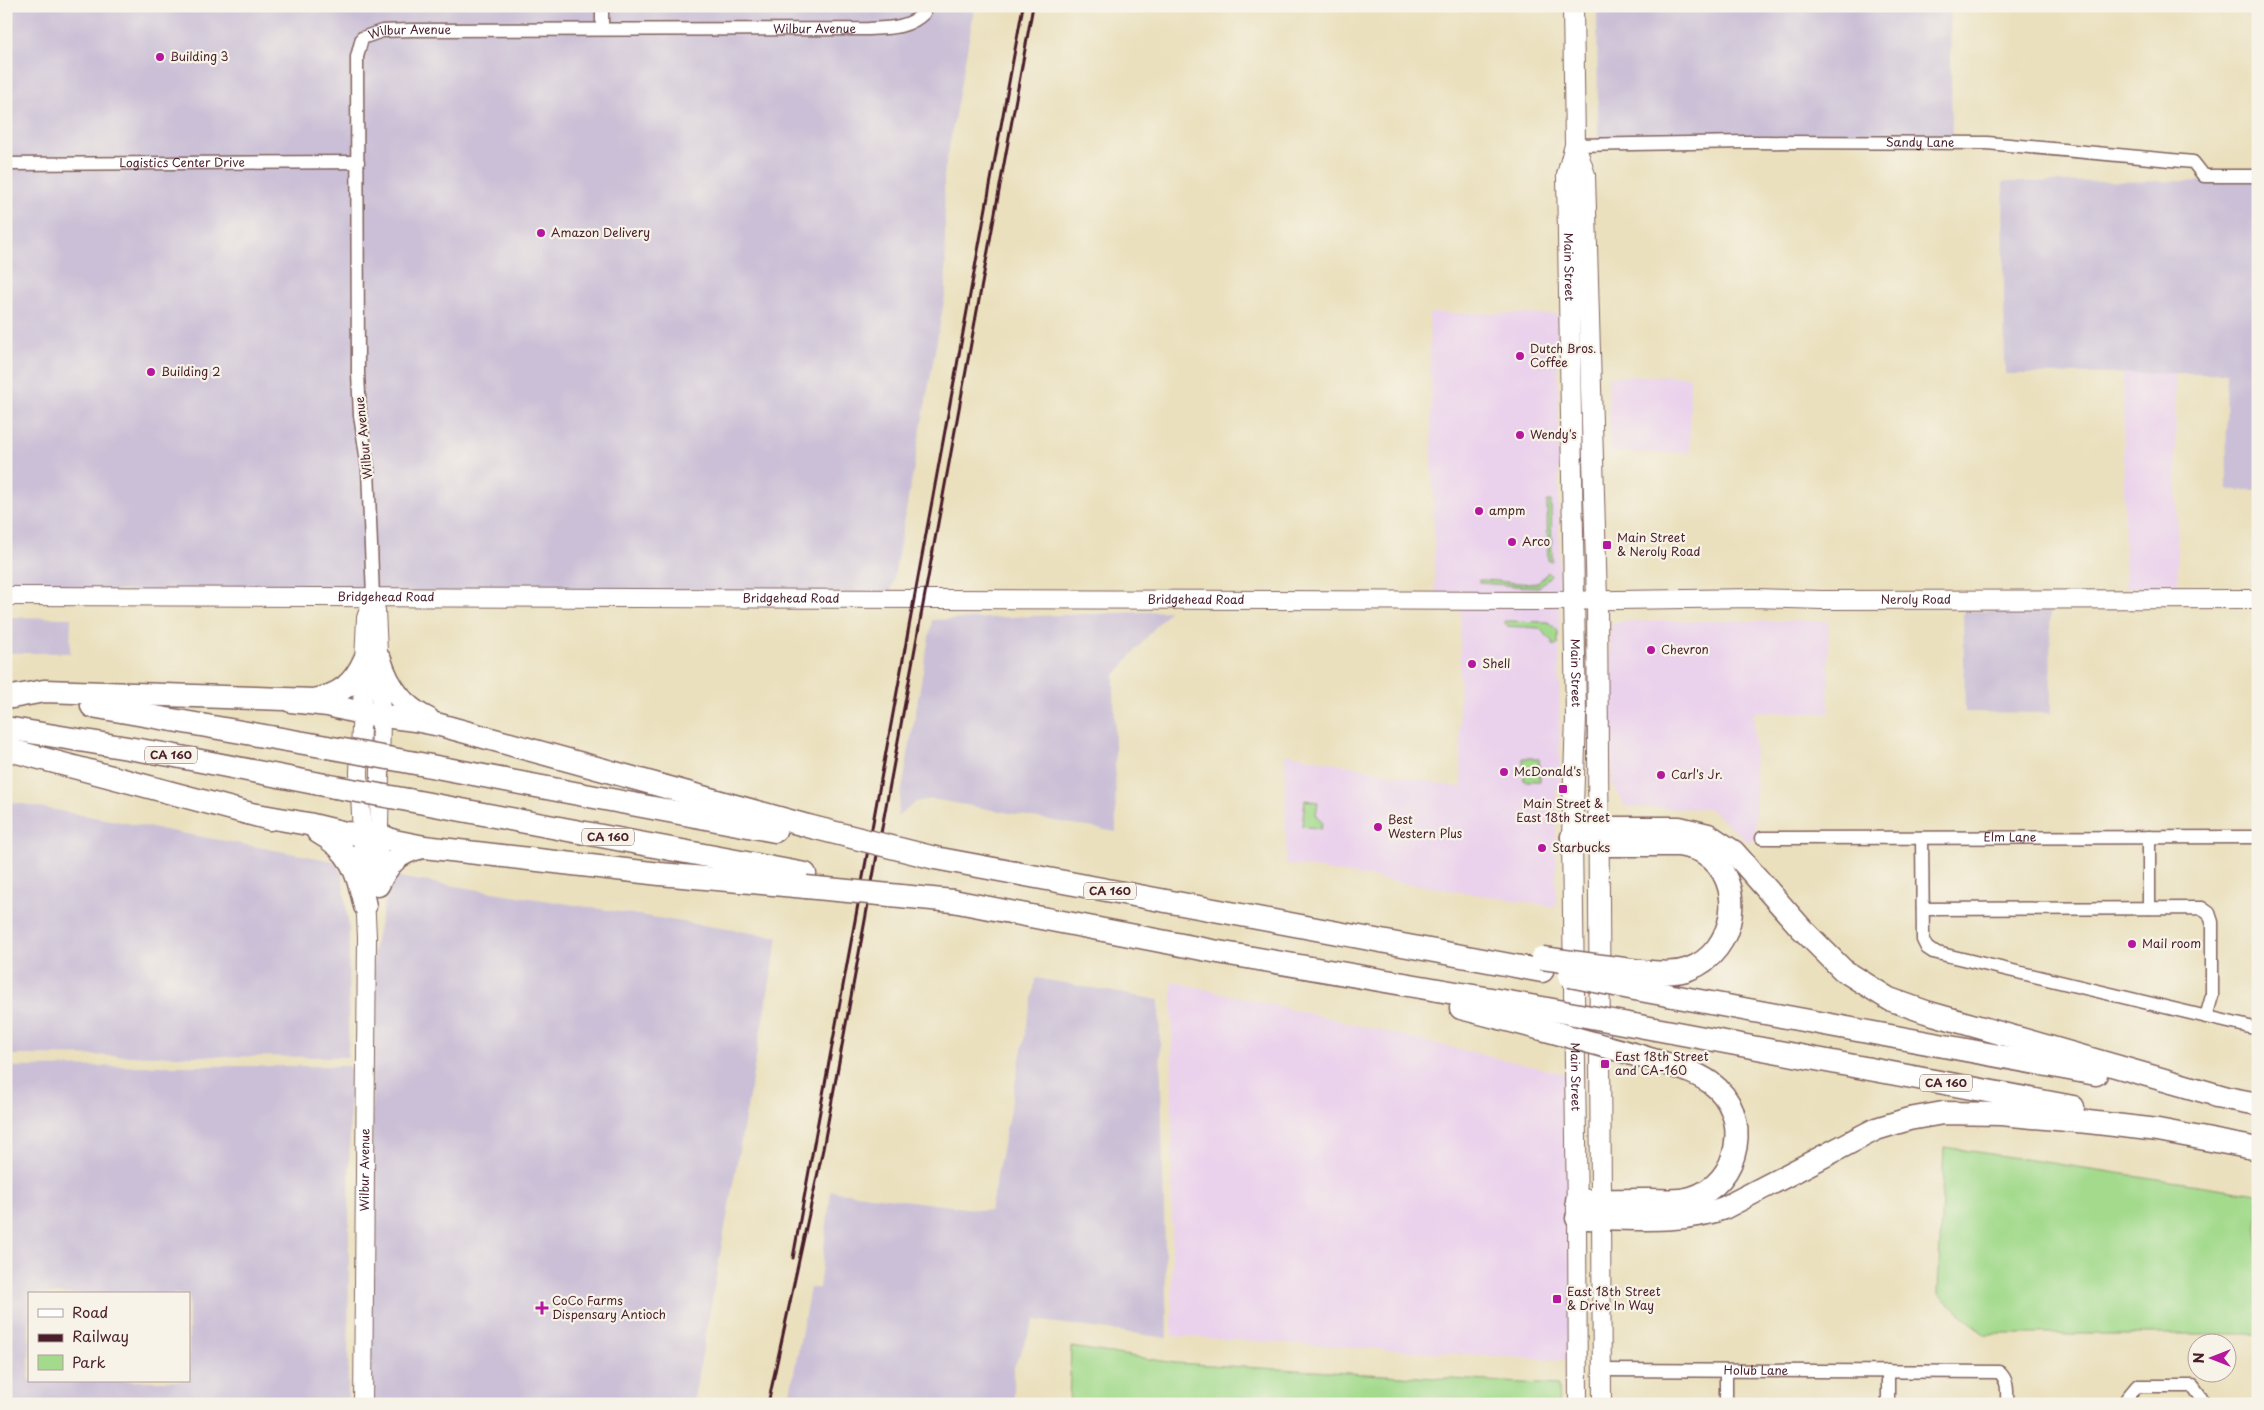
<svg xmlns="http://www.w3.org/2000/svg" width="2264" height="1410" viewBox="0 0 2264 1410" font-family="'Playpen Sans',sans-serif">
<rect width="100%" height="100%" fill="#f7f3e8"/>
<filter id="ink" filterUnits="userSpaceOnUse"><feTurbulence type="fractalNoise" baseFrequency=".02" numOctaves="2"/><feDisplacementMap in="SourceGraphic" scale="10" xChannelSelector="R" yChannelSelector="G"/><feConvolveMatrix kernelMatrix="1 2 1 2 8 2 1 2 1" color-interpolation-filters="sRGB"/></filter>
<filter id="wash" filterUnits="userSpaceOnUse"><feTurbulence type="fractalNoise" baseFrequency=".0096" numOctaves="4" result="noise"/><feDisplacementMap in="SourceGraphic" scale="20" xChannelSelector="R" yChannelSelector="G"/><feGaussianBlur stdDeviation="1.12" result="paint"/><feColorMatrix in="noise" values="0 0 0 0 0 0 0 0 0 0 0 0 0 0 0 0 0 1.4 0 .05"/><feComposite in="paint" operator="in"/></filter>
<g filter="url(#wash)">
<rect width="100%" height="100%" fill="#eae0bd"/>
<g fill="#ead1ec">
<path d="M1429,313L1558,314L1560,789H1556V907L1286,864L1285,753L1462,788L1459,703L1461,594L1435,592Z"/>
<path d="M2123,373H2175L2178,588H2125Z"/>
<path d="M1608,376H1690V453H1610Z"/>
<path d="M1619,621H1828L1829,713L1754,712L1756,841H1747L1710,809L1626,807L1612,784L1610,631L1611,625Z"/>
<path d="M1172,981L1569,1075L1574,1361L1172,1336Z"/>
</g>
<g fill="#cabfd6" fill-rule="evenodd">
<path d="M6,6H975L944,175L946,291L891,593L6,590Z"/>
<path d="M1597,6H1950L1952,136L1598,138Z"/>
<path d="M2258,181V490H2227L2226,373L2005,374L2003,182Z"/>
<path d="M1169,611L1114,676L1116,832L932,799L916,802L897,817L932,620Z"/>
<path d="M1963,611L2050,612L2051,713L1965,712Z"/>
<path d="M6,617L71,618L70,653H6Z"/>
<path d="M6,801L334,861L342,874L349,929L348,1057L6,1055Z"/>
<path d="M391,876L778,937L693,1404H370L373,952Z"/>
<path d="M1036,978L1159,1000L1167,1338L1035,1320L1014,1367V1404H788L810,1288H819L831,1191L990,1211Z"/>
<path d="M178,1066H350L348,1404H6V1067ZM29,1294H189V1381H29Z"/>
</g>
<g fill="#a3da8c" stroke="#767c5c">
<path d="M1547,501H1551L1552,561H1548Z"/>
<path d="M1548,572L1551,575L1539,587C1519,587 1499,584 1479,583V580C1499,580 1518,585 1538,583Z"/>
<path d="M1504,621L1548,622L1558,631V645H1552V641L1539,628L1507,626Z"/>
<path d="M1523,758H1539L1540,781H1524Z"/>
<path d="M1305,800L1318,802L1316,815L1322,822L1321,829L1302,826Z"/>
<path d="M1944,1147L2258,1194V1334H1984L1938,1294Z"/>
<path d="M1071,1347L1175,1363L1558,1385L1559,1404H1069Z"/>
</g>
</g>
<g filter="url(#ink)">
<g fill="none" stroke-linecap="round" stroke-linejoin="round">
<g stroke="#82635e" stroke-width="15">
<g id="street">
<path d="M602,29V6"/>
<path id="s1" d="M1575,145L1747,142L1987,143L2193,162L2204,176H2258"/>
<path id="s2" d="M6,164L358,162"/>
<path id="s3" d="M373,597L368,469L360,415L358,373L357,57L362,38L382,31L411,30L869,29C890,28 909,28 924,13"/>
<path d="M2149,837V908"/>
<path id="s4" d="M1762,838L2258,837"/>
<path d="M1922,838L1923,940L1927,948L1933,952L2258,1029"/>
<path d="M1923,909L2202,908L2209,913L2212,922V996L2206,1017"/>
<path id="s5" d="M1602,1370L1999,1372C2009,1381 2007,1391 2007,1404"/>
<path d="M1888,1371V1404"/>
<path d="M1726,1404V1371"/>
<path d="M2127,1404V1398L2137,1386H2193L2201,1397V1404"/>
</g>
</g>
<g stroke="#82635e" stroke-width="20">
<g id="secondary">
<path id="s6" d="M6,596L1550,601L1755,598L1822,600L2258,599"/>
<path d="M376,610L381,716L378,883"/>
<path d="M1601,1207L1602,1404"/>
<path d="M1577,1218L1578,1404"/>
<path id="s7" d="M363,1404L367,937L359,773L366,618L373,597"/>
</g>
</g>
<g stroke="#82635e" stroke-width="22">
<g id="primary">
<path id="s8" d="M1573,6L1575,145L1567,175L1576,717L1572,837L1577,1216"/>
<path d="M1575,145L1585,175L1597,600L1601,1200"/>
</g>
</g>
<g stroke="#82635e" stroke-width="25">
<g id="highway">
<path d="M380,660C388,686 402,707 428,719"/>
<path d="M12,697L44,691L314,700C340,695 354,684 365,659"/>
<path d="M291,701L328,705L361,713L415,720L440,725L808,826"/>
<path d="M92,706L327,747"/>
<path d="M6,728L170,755L335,787"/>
<path d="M6,749L270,819"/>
<path d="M415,763L775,831"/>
<path d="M408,800L805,874"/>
<path d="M257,815L308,824L345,833L380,835L394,841L424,847L660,874L806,887"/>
<path d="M318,832C351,850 357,871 365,906"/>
<path d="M1572,837L1598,828H1679L1708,835L1734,852L1801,928L1843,970L1889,999L1926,1012L2231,1099"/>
<path d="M1572,837L1599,845H1679C1687,847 1697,848 1704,853C1748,881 1736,952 1689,969C1673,975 1656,972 1639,971"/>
<path d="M935,858L1542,971"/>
<path d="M378,885C388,863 399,852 423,847"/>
<path d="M953,901L1218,952L1542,1008"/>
<path d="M1635,989L2096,1074"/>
<path d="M1461,1008L1542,1029"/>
<path d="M1634,1025L2073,1107"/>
<path d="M2216,1096L2258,1104"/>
<path d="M1577,1201C1601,1200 1625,1200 1649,1200C1662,1200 1678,1202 1691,1198C1741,1184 1753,1114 1711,1083C1690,1068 1658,1062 1633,1054"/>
<path d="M1577,1218C1625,1217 1678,1225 1724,1208L1876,1129L1909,1119L1943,1113L2001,1114L2088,1122L2158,1130L2258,1149"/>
</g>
</g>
<use href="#street" stroke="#fff" stroke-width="12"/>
<use href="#secondary" stroke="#fff" stroke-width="18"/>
<use href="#primary" stroke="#fff" stroke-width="20"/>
<use href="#highway" stroke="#fff" stroke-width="22"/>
<g stroke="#4a1f2b" stroke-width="3">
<path d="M793,1258L1023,6"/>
<path d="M768,1404L823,1149L1033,6"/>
</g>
<g stroke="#82635e" stroke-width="25" stroke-linecap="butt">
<g id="highway-bridge">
<path d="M327,747L415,763"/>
<path d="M335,787L408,800"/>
<path d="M808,826L935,858"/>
<path d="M806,887L953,901"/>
<path d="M1542,958L1639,971"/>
<path d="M1570,976L1635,989"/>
<path d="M1542,1008L1634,1025"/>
<path d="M1542,1029L1633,1054"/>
</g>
</g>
<use href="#highway-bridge" stroke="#fff" stroke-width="22"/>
</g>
</g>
<g fill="#b5179e" stroke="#f7f3e8" stroke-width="2">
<circle cx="160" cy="57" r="5"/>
<circle cx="541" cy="233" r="5"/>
<circle cx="1520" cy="356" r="5"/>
<circle cx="151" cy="372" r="5"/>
<circle cx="1520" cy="435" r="5"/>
<circle cx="1479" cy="511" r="5"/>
<circle cx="1512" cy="542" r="5"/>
<rect x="1602" y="540" width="10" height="10" rx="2.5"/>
<circle cx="1651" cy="650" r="5"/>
<circle cx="1472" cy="664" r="5"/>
<circle cx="1504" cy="772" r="5"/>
<circle cx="1661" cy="775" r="5"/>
<rect x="1558" y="784" width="10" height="10" rx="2.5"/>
<circle cx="1378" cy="827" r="5"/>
<circle cx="1542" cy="848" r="5"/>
<circle cx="2132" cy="944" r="5"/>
<rect x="1600" y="1059" width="10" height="10" rx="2.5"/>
<rect x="1552" y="1294" width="10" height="10" rx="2.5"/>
<path d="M539.5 1300.5h5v5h5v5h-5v5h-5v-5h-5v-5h5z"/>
</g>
<g text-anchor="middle" stroke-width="4.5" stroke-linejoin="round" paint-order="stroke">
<g fill="#f7f3e8" stroke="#7e5f64" stroke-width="1">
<rect x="145" y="746.5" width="52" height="17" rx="4"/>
<rect x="582" y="828.5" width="52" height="17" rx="4"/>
<rect x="1084" y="882.5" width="52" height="17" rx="4"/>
<rect x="1920" y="1074.5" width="52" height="17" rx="4"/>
</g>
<g font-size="11" font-weight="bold" fill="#4a1f2b">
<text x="171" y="759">CA 160</text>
<text x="608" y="841">CA 160</text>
<text x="1110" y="895">CA 160</text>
<text x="1946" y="1087">CA 160</text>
</g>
<g font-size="12" fill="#4a1f2b" stroke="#f7f3e8">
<text dy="4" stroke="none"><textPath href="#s3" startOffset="1014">Wilbur Avenue</textPath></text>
<text dy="4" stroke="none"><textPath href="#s3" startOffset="609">Wilbur Avenue</textPath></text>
<text dy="4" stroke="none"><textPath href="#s1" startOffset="345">Sandy Lane</textPath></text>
<text dy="4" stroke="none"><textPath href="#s2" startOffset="176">Logistics Center Drive</textPath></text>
<text dy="4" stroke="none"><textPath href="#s8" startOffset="262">Main Street</textPath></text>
<text transform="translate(364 438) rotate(-96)" y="4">Wilbur Avenue</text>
<text dy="4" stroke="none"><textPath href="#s6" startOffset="380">Bridgehead Road</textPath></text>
<text dy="4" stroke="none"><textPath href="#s6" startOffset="785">Bridgehead Road</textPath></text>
<text dy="4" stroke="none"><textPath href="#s6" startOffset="1190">Bridgehead Road</textPath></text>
<text dy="4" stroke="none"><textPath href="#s6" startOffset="1910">Neroly Road</textPath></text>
<text dy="4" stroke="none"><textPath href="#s8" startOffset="668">Main Street</textPath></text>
<text dy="4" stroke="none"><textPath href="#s4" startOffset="248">Elm Lane</textPath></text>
<text dy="4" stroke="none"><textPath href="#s8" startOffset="1072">Main Street</textPath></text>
<text dy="4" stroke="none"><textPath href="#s7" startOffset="234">Wilbur Avenue</textPath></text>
<text dy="4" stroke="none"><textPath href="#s5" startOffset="154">Holub Lane</textPath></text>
</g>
<g font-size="12" fill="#4a1f2b" stroke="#f7f3e8" text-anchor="start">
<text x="170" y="61">Building 3</text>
<text x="551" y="237">Amazon Delivery</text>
<text x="1530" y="353">Dutch Bros.<tspan x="1530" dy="14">Coffee</tspan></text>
<text x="161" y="376">Building 2</text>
<text x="1530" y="439">Wendy's</text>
<text x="1489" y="515">ampm</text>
<text x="1617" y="542">Main Street<tspan x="1617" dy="14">&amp; Neroly Road</tspan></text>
<text x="1522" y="546">Arco</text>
<text x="1661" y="654">Chevron</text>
<text x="1482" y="668">Shell</text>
<text x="1514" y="776">McDonald's</text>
<text x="1671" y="779">Carl's Jr.</text>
<text x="1563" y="808" text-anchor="middle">Main Street &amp;<tspan x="1563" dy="14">East 18th Street</tspan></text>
<text x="1388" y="824">Best<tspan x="1388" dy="14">Western Plus</tspan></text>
<text x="1552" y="852">Starbucks</text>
<text x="2142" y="948">Mail room</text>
<text x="1615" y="1061">East 18th Street<tspan x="1615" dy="14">and CA-160</tspan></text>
<text x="1567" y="1296">East 18th Street<tspan x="1567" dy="14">&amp; Drive In Way</tspan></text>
<text x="552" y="1305">CoCo Farms<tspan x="552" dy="14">Dispensary Antioch</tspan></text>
</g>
</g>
<rect width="2264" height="1410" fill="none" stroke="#f7f3e8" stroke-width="25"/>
<rect x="28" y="1292" width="162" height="90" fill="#f7f3e8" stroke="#b29e9c"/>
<rect x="38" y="1309" width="25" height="8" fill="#ffffff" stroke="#b29e9c"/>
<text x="72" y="1318" font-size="15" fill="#4a1f2b">Road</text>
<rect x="38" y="1334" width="25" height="8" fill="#4a1f2b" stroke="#b29e9c"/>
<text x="72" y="1342" font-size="15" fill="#4a1f2b">Railway</text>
<rect x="38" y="1355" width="25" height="15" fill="#a3da8c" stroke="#b29e9c"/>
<text x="72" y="1368" font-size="15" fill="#4a1f2b">Park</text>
<g transform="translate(2212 1358) rotate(270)"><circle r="24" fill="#f7f3e8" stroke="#b29e9c"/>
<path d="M0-4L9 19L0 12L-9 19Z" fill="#b5179e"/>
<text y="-8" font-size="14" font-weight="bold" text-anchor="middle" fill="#4a1f2b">N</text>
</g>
</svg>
